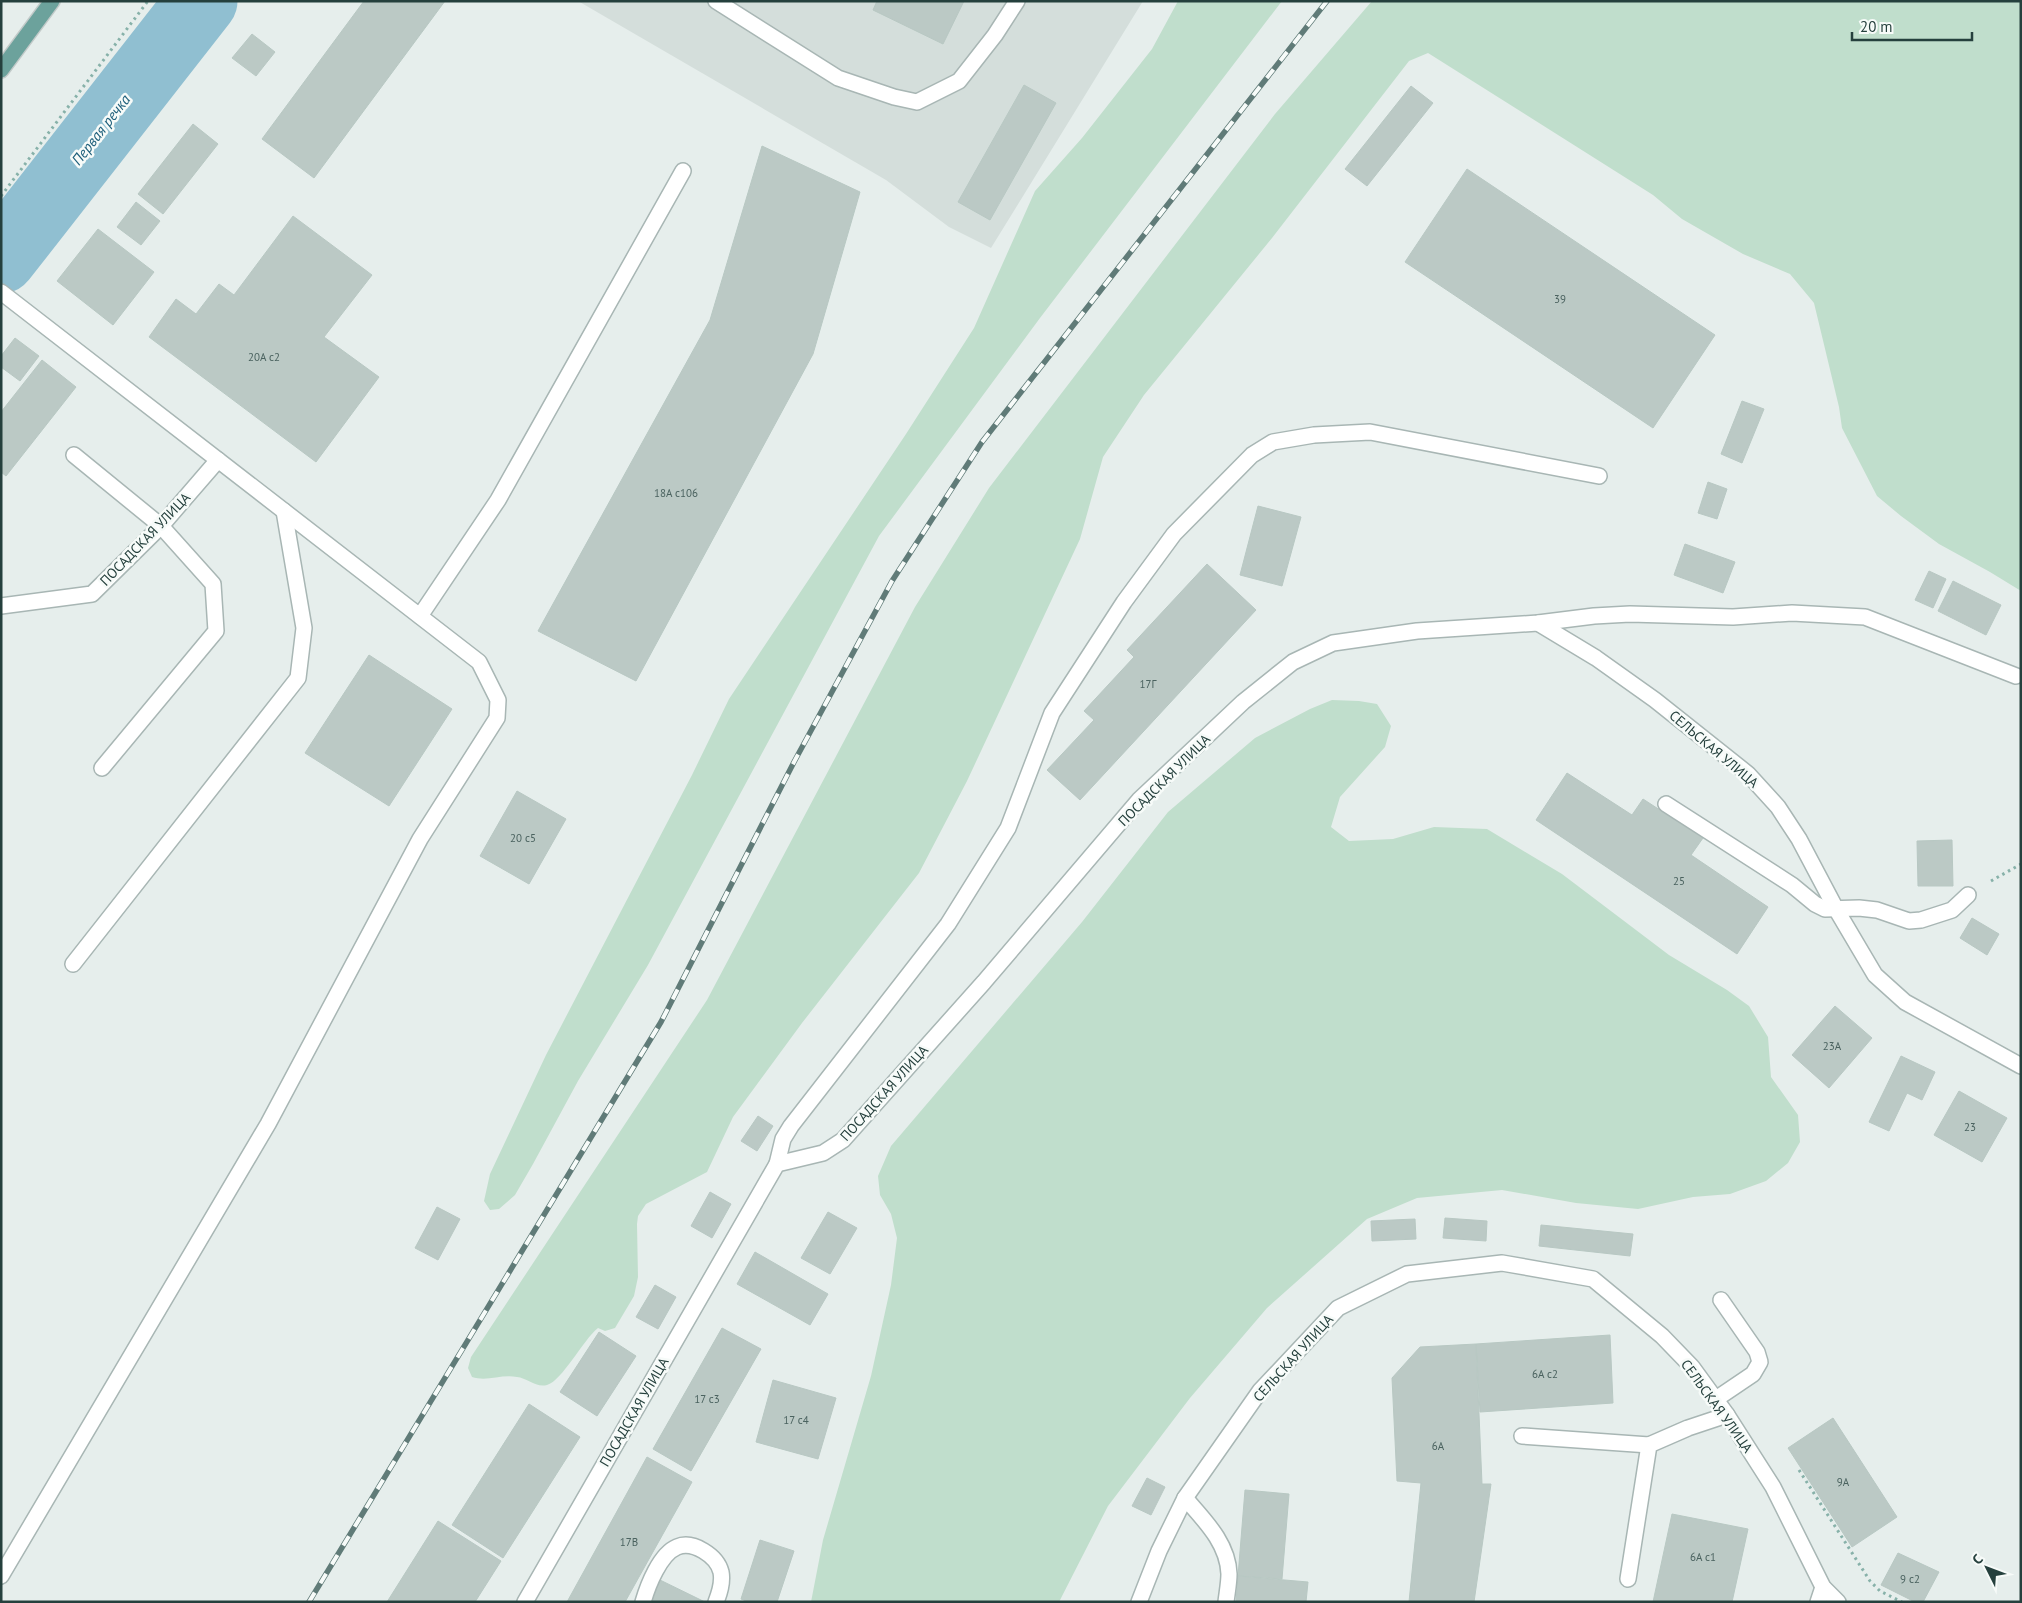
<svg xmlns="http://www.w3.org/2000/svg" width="2022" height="1603" viewBox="0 0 2022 1603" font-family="'PT Sans',sans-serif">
<rect width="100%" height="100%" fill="#e6eeec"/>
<path fill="#d4dedb" d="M578,1H1143L991,248L949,227L886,180Z"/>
<g fill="#c0decc">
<path d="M1178,1H1282L1040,318L879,536L648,965L578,1081L533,1164L515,1195L499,1209L490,1210L484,1201L490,1174L546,1055L692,775L729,699L906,434L974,328L1035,191L1082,138L1152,49Z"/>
<path d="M1372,1H2021V591L1990,572L1939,544L1901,516L1877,496L1842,428L1839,407L1814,303L1790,274L1743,254L1682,219L1653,195L1428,53L1409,61L1272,238L1144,395L1103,457L1080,539L967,781L919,873L802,1023L733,1117L707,1172L646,1204L638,1216L637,1224L638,1277L634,1296L615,1328L605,1331L598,1328C583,1340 562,1381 547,1385C536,1388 527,1378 517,1377C501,1374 487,1382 472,1377L468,1368L471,1357L707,1000L915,607L989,488L1275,114Z"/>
<path d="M1332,700L1359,701L1377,704L1391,726L1385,747L1340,797L1331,827L1349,841L1393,839L1434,827L1487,829L1562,874L1669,955L1727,990L1749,1006L1768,1037L1771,1077L1798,1115L1800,1142L1788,1163L1766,1181L1730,1194L1693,1197L1638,1209L1576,1203L1502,1190L1417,1198L1367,1219L1267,1308L1190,1398L1108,1506L1059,1602H811L823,1540L871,1376L891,1285L897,1238L891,1214L880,1195L878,1176L891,1146L1082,922L1168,812L1255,738L1310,709Z"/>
</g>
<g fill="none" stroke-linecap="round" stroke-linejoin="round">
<path stroke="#90bfd1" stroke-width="71" d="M1,258L202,1"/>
</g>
<g fill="#bbc9c5" stroke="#b8c8c3">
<path d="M364,1H445L314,178L262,139Z"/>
<path d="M877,1H964L943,44L873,10Z"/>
<path d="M252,34L275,52L256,76L232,58Z"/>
<path d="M1024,85L1056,103L990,220L958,202Z"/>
<path d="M1411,86L1433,103L1367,186L1345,169Z"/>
<path d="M193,124L218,144L163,214L138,194Z"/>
<path d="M762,146L860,192L813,354L636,681L538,631L710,320Z"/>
<path d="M1467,169L1715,335L1653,428L1405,262Z"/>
<path d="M136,202L160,221L141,245L117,227Z"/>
<path d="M293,216L372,275L324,337L379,377L316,462L149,337L176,299L196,314L219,284L234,295Z"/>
<path d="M98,229L154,272L113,325L57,281Z"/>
<path d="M15,338L39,356L20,381L1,367V356Z"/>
<path d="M42,360L76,387L6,476L1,472V412Z"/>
<path d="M1742,401L1764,409L1742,463L1721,454Z"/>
<path d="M1708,482L1727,489L1717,519L1698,513Z"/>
<path d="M1258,506L1301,517L1282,586L1240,575Z"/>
<path d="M1685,544L1735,562L1723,593L1674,575Z"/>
<path d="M1207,564L1256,610L1080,800L1047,770L1094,720L1084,711L1134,657L1127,650Z"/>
<path d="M1929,571L1946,579L1933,608L1915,600Z"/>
<path d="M1953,581L2001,605L1986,635L1938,611Z"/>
<path d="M369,655L452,709L389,806L305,753Z"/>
<path d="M1567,773L1632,815L1643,799L1703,838L1691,855L1768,907L1737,954L1536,820Z"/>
<path d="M517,791L566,819L529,884L480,856Z"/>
<path d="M1952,840L1953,886H1918L1917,841Z"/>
<path d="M1972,918L1999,934L1987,955L1960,938Z"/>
<path d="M1835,1006L1872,1038L1829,1088L1792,1055Z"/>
<path d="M1901,1056L1935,1072L1922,1100L1907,1093L1889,1131L1869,1122Z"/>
<path d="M1959,1091L2007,1118L1982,1162L1934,1135Z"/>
<path d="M758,1116L773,1126L757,1151L741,1141Z"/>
<path d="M710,1192L731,1204L712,1238L691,1226Z"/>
<path d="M437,1207L460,1219L438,1260L415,1248Z"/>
<path d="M828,1212L857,1228L830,1274L801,1258Z"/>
<path d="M1445,1218L1487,1221L1486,1241L1443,1238Z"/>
<path d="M1415,1219L1416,1239L1372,1241L1371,1221Z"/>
<path d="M1541,1225L1633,1234L1630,1256L1539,1246Z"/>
<path d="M755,1252L828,1294L810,1325L737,1284Z"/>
<path d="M655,1285L676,1297L658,1329L636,1317Z"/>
<path d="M722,1328L761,1349L691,1471L653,1449Z"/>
<path d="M599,1332L636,1356L597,1416L560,1392Z"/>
<path d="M1610,1335L1613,1403L1480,1412L1476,1344Z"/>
<path d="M1476,1344L1482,1484H1491L1474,1602H1409L1421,1483L1397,1481L1392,1378L1420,1347Z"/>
<path d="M773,1380L836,1398L818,1459L756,1442Z"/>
<path d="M529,1404L580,1437L503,1558L452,1525Z"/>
<path d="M1833,1418L1897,1517L1852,1547L1788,1448Z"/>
<path d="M647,1457L692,1482L625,1602H567Z"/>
<path d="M1147,1478L1165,1487L1151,1515L1132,1506Z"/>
<path d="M1245,1490L1289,1494L1282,1579L1238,1576Z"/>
<path d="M1672,1514L1748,1529L1732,1602H1653Z"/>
<path d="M438,1521L501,1561L475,1602H387Z"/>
<path d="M760,1540L794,1551L777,1602H749L741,1599Z"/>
<path d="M1898,1553L1939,1572L1923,1602H1915L1881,1585Z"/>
<path d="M1238,1576L1308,1582L1306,1602H1236Z"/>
<path d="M660,1580L705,1602H656L651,1599Z"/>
</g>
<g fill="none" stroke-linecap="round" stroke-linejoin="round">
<g stroke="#a8b6b4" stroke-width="18">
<g id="service">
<path d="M716,1L838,78L894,97L917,102L959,81L995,35L1017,1"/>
<path d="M1,292L479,662L498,700L497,718L420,839L268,1124L1,1576"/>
<path d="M74,455L161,526L213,584L216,631L102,768"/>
<path d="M1,606L92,594L161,526L218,460"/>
<path d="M420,616L498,500L683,171"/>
<path d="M1538,623L1596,658L1655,700L1748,774L1778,807L1799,839L1836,909L1875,975L1905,1002L2021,1066"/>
<path d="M1666,804L1792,885L1815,904L1825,909L1859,908L1877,910L1909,921L1921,920L1952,910L1968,895"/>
<path d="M73,964L298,678L304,628L284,511"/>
<path d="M777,1164L783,1139L791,1126L948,924L1008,828L1052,713L1124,602L1174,534L1252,455L1273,442L1314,435L1370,432L1599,476"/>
<path d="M1716,1399L1753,1374L1760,1362L1757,1352L1721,1300"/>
<path d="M1522,1436L1649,1445"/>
<path d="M1185,1498C1204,1520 1228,1543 1229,1574C1229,1583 1227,1593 1226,1602"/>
<path d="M1628,1579L1649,1445L1688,1428L1727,1415"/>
<path d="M525,1602L777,1164L823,1153L843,1140L984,982L1139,800L1243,702L1293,662L1333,643L1417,631L1538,623L1594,616L1630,614L1733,617L1792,613L1865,617L2016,676"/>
<path d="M643,1602C648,1585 660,1554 677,1547C693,1540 717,1556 721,1572C723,1582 720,1592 716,1602"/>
<path d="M1818,1602L1823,1587"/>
</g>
</g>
<g stroke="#a8b6b4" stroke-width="18">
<path id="minor" d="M1139,1602L1159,1551L1185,1498L1260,1391L1338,1308L1407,1274L1502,1263L1593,1279L1662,1336L1692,1367L1727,1415L1773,1487L1823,1587L1838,1602"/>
</g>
<g stroke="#c2cac9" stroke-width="18">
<path id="primary" d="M1,70L52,1"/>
</g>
<g stroke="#87b1a9" stroke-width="3" stroke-dasharray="2.5 4" stroke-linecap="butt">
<path d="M1,196L148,1"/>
<path d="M1991,881L2021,864"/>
<path d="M1799,1470L1870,1581L1880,1591L1902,1602"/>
</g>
<use href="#service" stroke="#fff" stroke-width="15"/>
<use href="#minor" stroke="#fff" stroke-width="15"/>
<use href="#primary" stroke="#6ca29c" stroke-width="15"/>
<g stroke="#607b78" stroke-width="5.5">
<path id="rail" d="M309,1602L661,1022L794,762L892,581L982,442L1327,1"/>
</g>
<use href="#rail" stroke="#f7fbf9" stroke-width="4" stroke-dasharray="11" stroke-linecap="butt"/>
</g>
<g text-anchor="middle" stroke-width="5" stroke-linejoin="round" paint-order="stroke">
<g font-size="11" fill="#4a625f">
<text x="1560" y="303">39</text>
<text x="264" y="361">20А с2</text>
<text x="676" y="497">18А с106</text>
<text x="1148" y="688">17Г</text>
<text x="523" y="842">20 с5</text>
<text x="1679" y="885">25</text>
<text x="1832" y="1050">23А</text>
<text x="1970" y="1131">23</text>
<text x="1545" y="1378">6А с2</text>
<text x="707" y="1403">17 с3</text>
<text x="796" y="1424">17 с4</text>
<text x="1438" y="1450">6А</text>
<text x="1843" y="1486">9А</text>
<text x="629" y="1546">17В</text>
<text x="1703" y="1561">6А с1</text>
<text x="1910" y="1583">9 с2</text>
</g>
<g font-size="14" fill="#25403d" stroke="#f7fbf9">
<text transform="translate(145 539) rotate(-46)" y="5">ПОСАДСКАЯ УЛИЦА</text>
<text transform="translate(1714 749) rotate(40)" y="5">СЕЛЬСКАЯ УЛИЦА</text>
<text transform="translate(1164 780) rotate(-45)" y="5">ПОСАДСКАЯ УЛИЦА</text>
<text transform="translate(884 1093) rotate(-48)" y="5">ПОСАДСКАЯ УЛИЦА</text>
<text transform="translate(1293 1358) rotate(-48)" y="5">СЕЛЬСКАЯ УЛИЦА</text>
<text transform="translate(1717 1406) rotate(54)" y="5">СЕЛЬСКАЯ УЛИЦА</text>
<text transform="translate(634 1412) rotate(-60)" y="5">ПОСАДСКАЯ УЛИЦА</text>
</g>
<g font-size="15" font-style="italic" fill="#1f607c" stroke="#f7fbf9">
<text transform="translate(101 130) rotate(-52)" y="5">Первая речка</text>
</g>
</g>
<rect width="2022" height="1603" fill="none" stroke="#25403d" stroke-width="5"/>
<g transform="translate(1987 1568) rotate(312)" stroke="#f7fbf9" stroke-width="4" paint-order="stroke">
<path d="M0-4L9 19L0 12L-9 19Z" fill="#25403d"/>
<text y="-8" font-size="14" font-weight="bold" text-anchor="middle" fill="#25403d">С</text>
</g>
<path d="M1852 32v8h120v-8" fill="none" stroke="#25403d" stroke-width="2.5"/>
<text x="1860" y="32" font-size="15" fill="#25403d" stroke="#f7fbf9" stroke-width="4" paint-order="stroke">20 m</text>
</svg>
